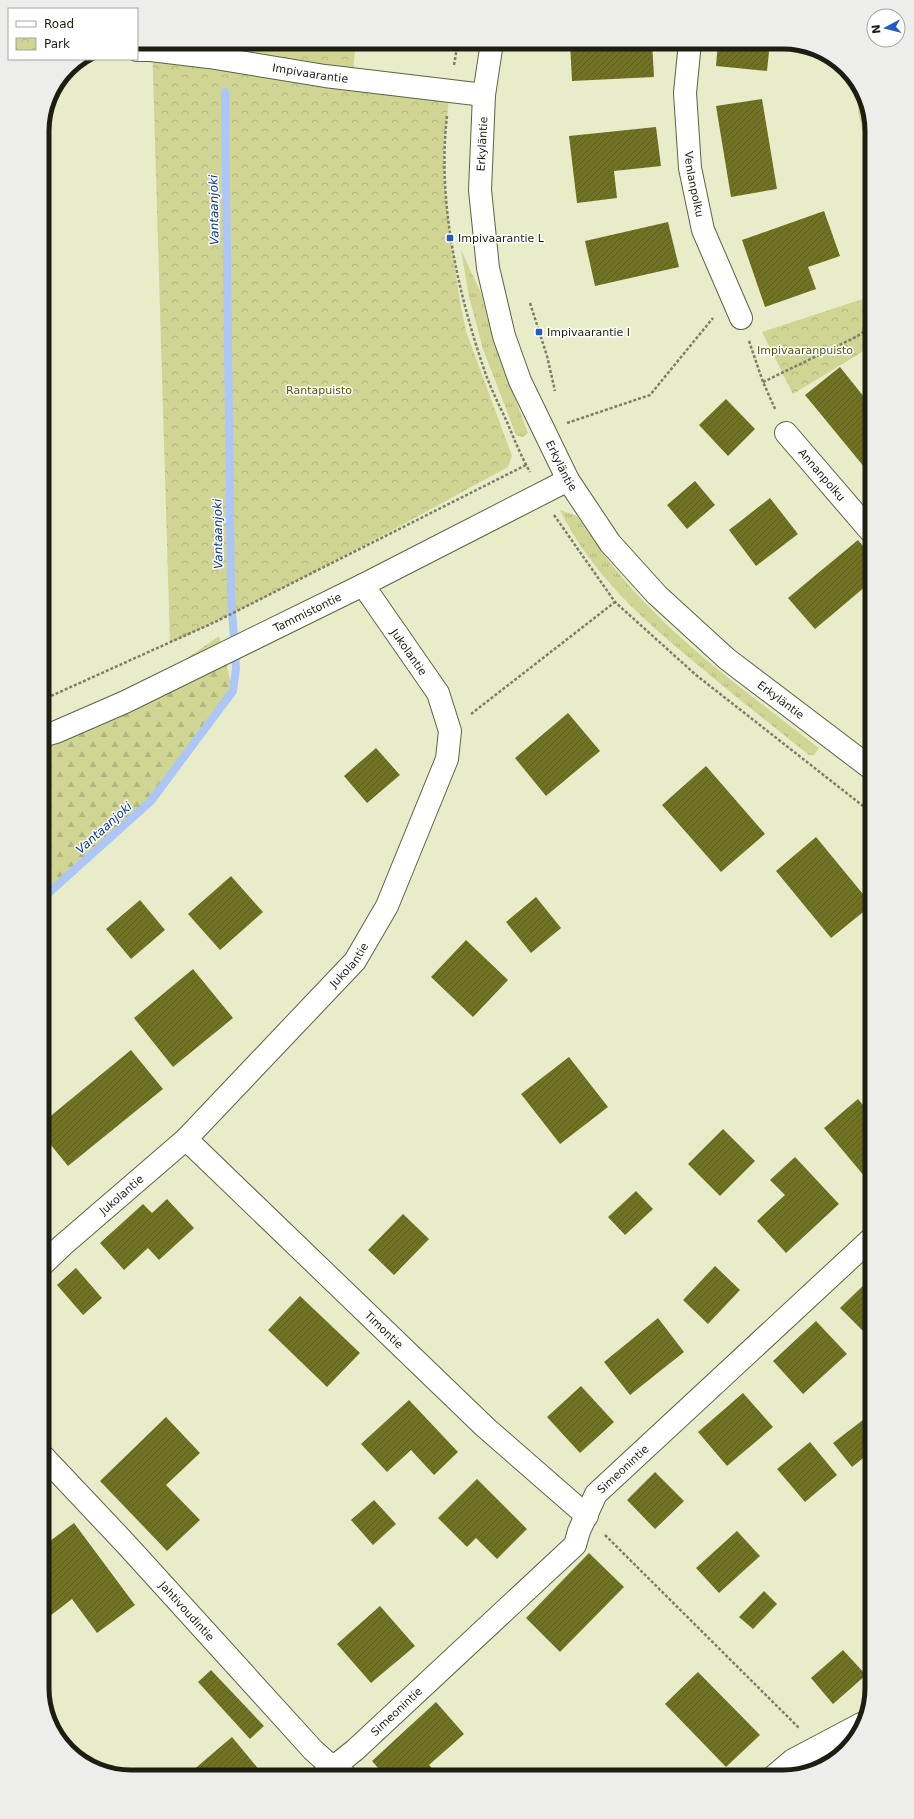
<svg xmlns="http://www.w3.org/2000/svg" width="914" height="1819" viewBox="0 0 914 1819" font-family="'DejaVu Sans',sans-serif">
<defs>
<pattern id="grass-tufts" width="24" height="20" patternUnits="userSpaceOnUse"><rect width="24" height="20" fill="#d0d594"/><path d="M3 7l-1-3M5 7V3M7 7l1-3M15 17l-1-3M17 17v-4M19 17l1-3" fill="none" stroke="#b2b67f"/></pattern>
<pattern id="forest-firs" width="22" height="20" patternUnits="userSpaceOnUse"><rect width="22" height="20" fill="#d0d594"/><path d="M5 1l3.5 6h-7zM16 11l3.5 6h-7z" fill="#b2b67f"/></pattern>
<pattern id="park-crowns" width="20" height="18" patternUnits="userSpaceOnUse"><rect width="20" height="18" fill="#d0d594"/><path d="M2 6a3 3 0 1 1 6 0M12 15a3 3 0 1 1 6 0" fill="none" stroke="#b2b67f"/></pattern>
<pattern id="building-hatch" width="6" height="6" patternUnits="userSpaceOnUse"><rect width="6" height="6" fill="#707326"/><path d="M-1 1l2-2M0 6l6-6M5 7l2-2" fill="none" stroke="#5b5e1f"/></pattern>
</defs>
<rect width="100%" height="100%" fill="#e9ecc9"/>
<g fill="url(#grass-tufts)">
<path d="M461,250L481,293L494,343L528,433L523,437L516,435L483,349L469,297Z"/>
<path d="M560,510L577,516C597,547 620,577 646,604C698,658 760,702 819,748L814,755H809C772,725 734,696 698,665C643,620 592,575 560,510Z"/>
</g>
<path fill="url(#forest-firs)" d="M219,636L233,691L151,801L42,899V737L125,702Z"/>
<g fill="url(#park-crowns)">
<path d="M152,42H356L352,79L450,91L444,141V182L450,238L461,307L466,331L512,456L508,467C396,528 285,590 170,643Z"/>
<path d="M859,88C875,110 872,144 872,170L858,112Z"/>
<path d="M872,296V346L793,394L762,332Z"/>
</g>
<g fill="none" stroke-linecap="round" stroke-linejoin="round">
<path stroke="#acc6f7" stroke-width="8" d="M42,899L151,801L233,691L236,668L231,596L225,92"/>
</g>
<g fill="url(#building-hatch)">
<path d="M570,42H652L654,77L572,81Z"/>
<path d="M718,42H770L767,71L716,66Z"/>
<path d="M762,99L777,189L731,197L716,106Z"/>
<path d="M656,127L661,166L614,171L617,198L577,203L569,136Z"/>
<path d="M824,211L840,256L808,267L816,289L765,307L742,240Z"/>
<path d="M668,222L679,267L595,286L585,241Z"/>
<path d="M840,367L872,407V462L865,468L805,395Z"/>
<path d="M726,399L755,429L728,456L699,425Z"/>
<path d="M695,481L715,505L687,529L667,505Z"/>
<path d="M770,498L798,534L756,566L729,530Z"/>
<path d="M858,540L872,557V581L815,629L788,598Z"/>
<path d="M568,713L600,751L546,796L515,758Z"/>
<path d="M376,748L400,775L367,803L344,776Z"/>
<path d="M706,766L765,834L721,872L662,805Z"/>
<path d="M816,837L872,905L831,938L776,871Z"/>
<path d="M231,876L263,912L220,950L188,914Z"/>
<path d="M536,897L561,928L531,953L506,922Z"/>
<path d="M140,900L165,930L131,959L106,929Z"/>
<path d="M466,940L508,980L473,1017L431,977Z"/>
<path d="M193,969L233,1018L173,1067L134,1018Z"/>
<path d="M131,1050L163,1089L68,1166L42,1134V1123Z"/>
<path d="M569,1057L608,1107L560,1144L521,1094Z"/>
<path d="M858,1099L872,1116V1182L870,1183L824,1128Z"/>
<path d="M723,1129L755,1161L720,1196L688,1164Z"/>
<path d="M795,1157L839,1204L786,1253L757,1221L785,1195L770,1180Z"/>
<path d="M636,1191L653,1209L625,1235L608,1217Z"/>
<path d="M167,1199L194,1228L159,1260L148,1248L124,1270L100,1243L143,1204L152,1213Z"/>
<path d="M403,1214L429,1239L394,1275L368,1250Z"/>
<path d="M715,1266L740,1290L708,1324L683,1300Z"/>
<path d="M76,1268L102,1298L83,1315L57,1285Z"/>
<path d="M872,1277V1340L840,1308Z"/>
<path d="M300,1296L360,1353L327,1387L268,1330Z"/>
<path d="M658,1318L684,1352L630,1395L604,1362Z"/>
<path d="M816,1321L847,1354L803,1394L773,1361Z"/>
<path d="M581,1386L614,1422L580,1453L547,1417Z"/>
<path d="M743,1393L773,1427L727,1466L698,1432Z"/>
<path d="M409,1400L458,1452L434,1475L411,1450L387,1472L361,1444Z"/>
<path d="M872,1413V1451L852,1467L833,1443Z"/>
<path d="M166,1417L200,1453L166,1485L200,1520L167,1551L100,1481Z"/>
<path d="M810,1442L837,1475L805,1502L777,1469Z"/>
<path d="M655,1472L684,1501L655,1529L627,1500Z"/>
<path d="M477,1479L527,1529L497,1559L476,1538L467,1547L438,1518Z"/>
<path d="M374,1500L396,1524L373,1545L351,1520Z"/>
<path d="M74,1523L135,1605L97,1633L72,1599L46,1619L42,1613V1547Z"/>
<path d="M737,1531L760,1556L719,1593L696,1568Z"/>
<path d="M589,1553L624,1587L560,1652L526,1618Z"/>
<path d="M764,1591L777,1604L753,1629L739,1617Z"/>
<path d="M380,1606L415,1646L371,1683L337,1644Z"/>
<path d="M843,1650L866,1675L833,1704L811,1678Z"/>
<path d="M211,1670L264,1726L250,1739L198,1682Z"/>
<path d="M698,1672L760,1735L726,1767L665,1704Z"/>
<path d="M436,1702L464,1734L429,1765L440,1777H386L372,1761Z"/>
<path d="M232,1737L261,1772L255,1777H185Z"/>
</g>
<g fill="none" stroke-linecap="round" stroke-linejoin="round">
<g stroke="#5f6243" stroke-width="24">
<g id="minor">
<path id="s1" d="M492,42L484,95L480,190L488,268L504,336L520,381L568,480L610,543L657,595L727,659L872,769"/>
<path id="s2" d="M690,42L685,93L690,168L703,230L741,318"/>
<path id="s3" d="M137,50H151L209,57L325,76L484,95"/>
<path id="s4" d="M786,433L872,533"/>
<path id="s5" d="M42,736L56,732L125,702L363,585L568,480"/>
<path id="s6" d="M186,1139L485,1427L587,1516"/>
<path id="s7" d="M42,1265L63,1245L186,1139L355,961L387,906L447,759L450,731L438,693L363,585"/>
<path id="s8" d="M42,1455L126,1544L313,1750L332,1767L347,1777"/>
<path id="s9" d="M321,1777L355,1750L575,1545L579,1531L596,1494L872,1238"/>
<path d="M773,1777L793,1760L861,1724"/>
</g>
</g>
<g stroke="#7c7e67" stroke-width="2.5" stroke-dasharray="3 2" stroke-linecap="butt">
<path d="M454,65L458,42"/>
<path d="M447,116C437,202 458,294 486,375C492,391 500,407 507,422C514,439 521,456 530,472"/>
<path d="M530,303L547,356L555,391"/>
<path d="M749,341L763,382L776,411"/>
<path d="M763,382L856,337L872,326"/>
<path d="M567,423L650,395L713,318"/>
<path d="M554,515L615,602L696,675L872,813"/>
<path d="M42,700L215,622L526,465"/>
<path d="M471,714L615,602"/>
<path d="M605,1535L799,1728"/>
</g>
<use href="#minor" stroke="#fff" stroke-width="22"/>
</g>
<g fill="#2559c7" stroke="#fff" stroke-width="1.5">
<rect x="446" y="234" width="8" height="8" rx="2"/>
<rect x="535" y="328" width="8" height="8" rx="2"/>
</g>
<g text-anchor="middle" stroke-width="3" stroke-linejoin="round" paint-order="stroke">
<g font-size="11" fill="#1d1e11" stroke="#fff">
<text dy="4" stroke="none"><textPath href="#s3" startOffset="175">Impivaarantie</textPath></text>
<text transform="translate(482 144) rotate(-87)" y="4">Erkyläntie</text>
<text dy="4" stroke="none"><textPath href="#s2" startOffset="143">Venlanpolku</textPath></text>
<text dy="4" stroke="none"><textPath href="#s1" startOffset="439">Erkyläntie</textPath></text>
<text dy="4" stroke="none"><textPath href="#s4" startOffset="55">Annanpolku</textPath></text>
<text dy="4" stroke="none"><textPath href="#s5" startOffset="293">Tammistontie</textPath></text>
<text transform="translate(409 652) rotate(55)" y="4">Jukolantie</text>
<text dy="4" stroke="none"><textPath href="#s1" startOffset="763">Erkyläntie</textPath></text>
<text dy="4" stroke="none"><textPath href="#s7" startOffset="430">Jukolantie</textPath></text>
<text dy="4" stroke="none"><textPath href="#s7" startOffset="106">Jukolantie</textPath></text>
<text dy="4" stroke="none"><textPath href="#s6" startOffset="275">Timontie</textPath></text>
<text dy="4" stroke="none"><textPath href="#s9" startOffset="436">Simeonintie</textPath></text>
<text dy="4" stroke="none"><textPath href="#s8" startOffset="213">Jahtivoudintie</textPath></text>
<text dy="4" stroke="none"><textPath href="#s9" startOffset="100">Simeonintie</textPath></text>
</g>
<g font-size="11" fill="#1d1e11" stroke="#fff" text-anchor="start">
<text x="458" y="242">Impivaarantie L</text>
<text x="547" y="336">Impivaarantie I</text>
</g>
<g font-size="11" fill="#54570a" stroke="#fff">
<text x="805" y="354">Impivaaranpuisto</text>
<text x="319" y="394">Rantapuisto</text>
</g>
<g font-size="12" font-style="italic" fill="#0d3791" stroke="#fff">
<text transform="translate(214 210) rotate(-91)" y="4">Vantaanjoki</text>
<text transform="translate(218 534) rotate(-91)" y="4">Vantaanjoki</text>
<text transform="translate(104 828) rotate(-42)" y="4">Vantaanjoki</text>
</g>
</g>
<path d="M0 0H914V1819H0ZM131 49H783A82 82 0 0 1 865 131V1688A82 82 0 0 1 783 1770H131A82 82 0 0 1 49 1688V131A82 82 0 0 1 131 49Z" fill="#ededec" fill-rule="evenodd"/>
<path fill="none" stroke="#1d1e11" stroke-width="5" d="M131 49H783A82 82 0 0 1 865 131V1688A82 82 0 0 1 783 1770H131A82 82 0 0 1 49 1688V131A82 82 0 0 1 131 49Z"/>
<rect x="8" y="8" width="130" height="52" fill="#ffffff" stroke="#a5a5a0"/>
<rect x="16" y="21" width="20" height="6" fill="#ffffff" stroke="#a5a5a0"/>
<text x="44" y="28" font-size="12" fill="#1d1e11">Road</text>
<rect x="16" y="38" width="20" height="12" fill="url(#park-crowns)" stroke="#a5a5a0"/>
<text x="44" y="48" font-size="12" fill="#1d1e11">Park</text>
<g transform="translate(886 28) rotate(263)"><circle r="19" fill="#ffffff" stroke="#a5a5a0"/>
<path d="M0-3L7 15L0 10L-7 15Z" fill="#2559c7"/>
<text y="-6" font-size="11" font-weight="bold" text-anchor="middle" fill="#1d1e11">N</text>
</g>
</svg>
